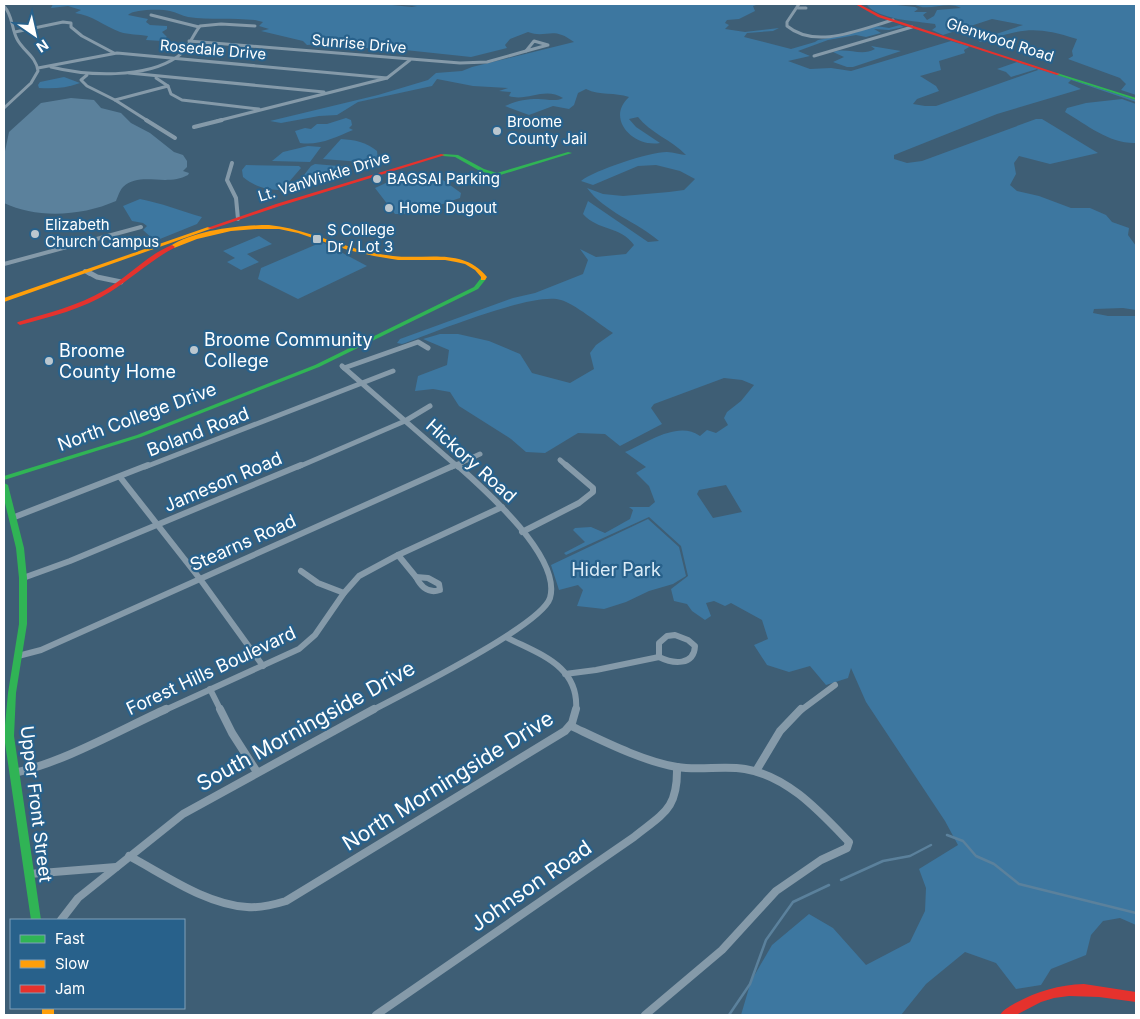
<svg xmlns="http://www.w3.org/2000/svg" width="1140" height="1019" viewBox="0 0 1140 1019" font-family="Inter,sans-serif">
<rect width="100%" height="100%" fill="#3e5e75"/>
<g fill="#3d77a0" fill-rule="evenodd">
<path d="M53,4H382L412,7L417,6L390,4H759L753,6L755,11L739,19L727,20L725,23L729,25L725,29L745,32L779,28L773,31L747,33L744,37L791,49L815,42L818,40L845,35L876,26L889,28L900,25L904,27L889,30L874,29L881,33L866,37L856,35L828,40L798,51L810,56L788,61L810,69L831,68L851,71L951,41L968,46L969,47L964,50L965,53L939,61L941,70L920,76L936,86L939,91L917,99L913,104L925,106H936L1038,70L1037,69L1011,77L1006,72L997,69L1017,62L1136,100V102L1071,80L1068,83L1081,89L997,114L894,155V159L907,163L922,161L1036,119H1042L1098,153L1050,164L1019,156L1014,163L1016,174L1010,185L1017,191L1039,196L1071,208H1090L1106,215L1112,222L1129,228L1128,235L1136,246V310L1123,308L1094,309L1093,313L1108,316H1136V925L1120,918L1103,921L1091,935L1086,955L1051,969L1041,985L1016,989L996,963L965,952L926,984L901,1015H741L751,981L772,945L809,914L833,928L866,965L910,942L925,911L926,888L919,869L958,845L945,821L866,702L851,668L848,678L826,685L810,666L789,672L767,665L754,645L768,639L762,620L731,603L725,606L714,601L706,603L711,616L705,620L692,611L687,604L674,601L671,589L688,576L681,546L649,517L566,555L564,553L585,542L573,530L575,528L591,527L605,533L630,519L633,510L629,507H649L655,502L649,486L636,473L646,467L625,452C647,443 678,420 700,436L707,430L716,433L728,425L724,418L727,412L741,401L754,385L742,380L724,378L654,404L651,408L662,424L620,446L605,434L578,433L545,453L526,452L511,439L459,406L450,392L433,389L415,391L418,376L447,365L449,350L423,339L440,334H458L489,341L520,354L532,373L570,383L594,369L590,353L596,345L613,333C601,325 573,303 561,300C534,291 432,333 402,344L397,343L400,339L513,298L535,293L583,274L588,260L580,249L596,257L626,254L634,245C621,226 598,231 583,214L588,201L648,242L659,241C637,222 605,212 587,188L603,194L623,196L669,192L684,190L695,179L680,171L656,165L638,166L593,185L581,181C595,170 649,152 667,152C673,152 681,155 686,155C672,140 650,133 638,117L629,119L636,127L660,143C634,148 605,119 629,97C615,92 600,96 586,89L578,93L574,105L569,109L553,106L529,115L505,106C516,101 526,99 538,99C546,99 556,102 563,98C545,86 527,102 509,96L511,92L499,91L508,88L473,86L437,79L432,86L358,102L337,115L319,116L281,123L270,121L378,95L428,80L436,73L462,71L472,67L574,42C552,25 547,39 528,32L510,39L505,45L507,48L471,57L405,50L363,48L331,43L307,45L303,41L261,31L269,29L259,26L263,22L255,20C233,18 210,20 188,17C182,16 176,12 170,11C162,9 133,9 128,15L148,19L146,22L150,25L167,26V29L162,32L167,37L162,41L146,40L148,36C138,34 129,35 120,32C104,26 92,15 75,13L81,10L68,6L51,8ZM726,485L742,512L713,518L697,494L699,490Z"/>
<path d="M866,4H888L915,7L918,9L914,12H927L923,15L927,20L934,16L937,10L961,8C947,0 926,13 914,4H1136V95L1121,90L1126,84L1120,78L1068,59L1073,56L1072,51L1077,39C1033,25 1023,29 980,42L978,40L1023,25L992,19L943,35L932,30L936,27L935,24C916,21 878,20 866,4Z"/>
<path d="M871,46L901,51L853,67H847L833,62L844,57L833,52C848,47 861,57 875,49Z"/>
<path d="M64,77L80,83C66,88 54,89 39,88L38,85L40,82Z"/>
<path d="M1122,99L1136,104V143C1110,144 1087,125 1065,112L1067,108L1086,103Z"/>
<path d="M346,118L351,120L352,125L349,128L353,130C336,137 319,146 300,143L295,131L305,128L311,129L317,124H327Z"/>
<path d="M341,139C355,140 366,142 377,151L378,159L374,163L323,159Z"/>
<path d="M308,146L321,147L310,162L272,161L283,152Z"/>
<path d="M315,164L350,167C337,180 317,182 300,180L311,166Z"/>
<path d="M246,165L299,166L301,168L282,190C267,190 255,187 243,177L242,170Z"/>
<path d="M415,177L443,180L461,193L460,198C439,205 417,215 395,214L375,188L388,182Z"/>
<path d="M140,199C161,203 181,211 202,217L197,224L155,241L143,230L147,226L143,223L132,221L123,206Z"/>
<path d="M259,236L272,244L247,254L259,262L241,270L227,262L235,258L223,251Z"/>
<path d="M322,242L367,266L298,299L258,279L261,268Z"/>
<path d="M648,519L679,547L686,576L673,584L649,591L626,602L604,609L577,606L583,590L578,585L559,590L551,565Z"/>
</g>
<path fill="#5b819c" d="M71,98L94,100L101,108L121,113L131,123L150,133L174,152L183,155L187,161V167L183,171L189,173L188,175C166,187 140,171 123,187C120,190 118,196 116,201C82,216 37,219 4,203V156L9,132L41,103Z"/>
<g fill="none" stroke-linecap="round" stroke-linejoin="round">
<g stroke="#5b819c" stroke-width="2.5">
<path d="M947,835L963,841L976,856L994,864L1019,884L1136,913"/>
<path d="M841,880L883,861L910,856L931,845"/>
<path d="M729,1015L750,984L766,940L793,902L829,885"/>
</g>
<g stroke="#859aa9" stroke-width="3">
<path d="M799,4L787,22V26C816,50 861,29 893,20"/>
<path d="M4,6C13,16 11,27 17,39C23,51 36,56 38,71L31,83L4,108"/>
<path d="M798,8H806"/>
<path d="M151,15L199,27"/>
<path d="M15,32L63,22L71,23V27L82,36L114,53"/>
<path d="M189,41L460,63L487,62L526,51"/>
<path d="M534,41L548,45L526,51Z"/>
<path d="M814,56L912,27"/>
<path d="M51,67C87,76 145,79 177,57C188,50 192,36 200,26L221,24L255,26"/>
<path d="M38,68L117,53L387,78"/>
<path d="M129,73L324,92"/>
<path d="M87,75L81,80L87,86L115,100L148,121"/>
<path d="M156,78L168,86L171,94L182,100L259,109"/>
<path d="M115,100L168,86"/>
<path d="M217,121L387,78L410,60"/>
</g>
<g stroke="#859aa9" stroke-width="4">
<path d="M146,120L175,138"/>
<path d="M194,127L222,120"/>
<path d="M232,163L227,180L236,198L238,219"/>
<path d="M4,264L141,227"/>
<path d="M85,271L90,274"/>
</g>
<g stroke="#859aa9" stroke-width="5">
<path d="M88,272L97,277L121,282"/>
<path d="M342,366L458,467"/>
<path d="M344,368L418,342L428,348"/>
<path d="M560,460L568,467"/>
<path d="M145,467L393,371"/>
<path d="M298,467L405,421L430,406"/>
<path d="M452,467L480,454"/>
</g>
<g stroke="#859aa9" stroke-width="6">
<path d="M120,477L200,579L263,666"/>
<path d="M12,518L148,465"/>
<path d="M522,532L579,503L593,492V488L566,465"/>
<path d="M398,555L416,577"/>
<path d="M301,571L318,583L344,593"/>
<path d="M416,577L428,578L439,584L440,590C428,594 421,587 416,577Z"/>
<path d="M23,578L70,561L301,465"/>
<path d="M675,635L688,640L695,646C694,666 673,664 659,657V643L667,636Z"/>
<path d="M506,637C538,654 580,665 576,711"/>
<path d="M18,656L41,650L455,465"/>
<path d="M565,674L596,670L659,657"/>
<path d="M210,689L221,711"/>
<path d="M163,711L299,649L315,635L344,593L359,576L398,555L502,507"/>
<path d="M371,711C403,694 541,626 550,598C562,557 484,489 457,465"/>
<path d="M800,711L835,685"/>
</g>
<g stroke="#859aa9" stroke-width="8">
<path d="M220,709L232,733L257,772"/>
<path d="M571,726C603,741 642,761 677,767C700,771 723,765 745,769C788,776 820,812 849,842L847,848L821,860L776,891L722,950L645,1015"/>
<path d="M756,771L780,731L801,709"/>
<path d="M14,773C62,763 120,730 166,709"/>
<path d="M129,856C165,875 205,904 247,907C260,908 273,905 286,901L565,731L572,723L576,709"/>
<path d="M29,874L116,867"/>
<path d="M61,920L78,898L183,814L374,709"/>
<path d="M376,1015L634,837C664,813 678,809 677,767"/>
</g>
<g fill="#30b455" fill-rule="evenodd">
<path d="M1057,73L1136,98V100L1057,75Z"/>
<path d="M568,152L572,153L497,176L480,171L455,157L443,156L441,155L443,154L458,155L484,169L497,173Z"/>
<path d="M483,277L486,279L478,289L319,367L141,437L4,480V476L137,435L315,365L474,287L481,278Z"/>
<path d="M4,483L8,485L24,548L27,578V624L16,693L14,736L41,920H31L4,736L8,693L19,624V578L16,548L4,499Z"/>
</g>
<g fill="#ff9f0a" fill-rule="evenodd">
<path d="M269,225C298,228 323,239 351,247C364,252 379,254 393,256C426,260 463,247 487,277L485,280H481V277L475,270L465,264L456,262L445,260H398L374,256L348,250L298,233L279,229H257L231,231L197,239L174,248L169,247C194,230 240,225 269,225Z"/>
<path d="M208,227L213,228L4,302V298Z"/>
<rect x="42" y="1008" width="12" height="7"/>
</g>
<g fill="#e5322d" fill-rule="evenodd">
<path d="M855,4H859L880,15L1060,74L1057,75L878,17Z"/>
<path d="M441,154L445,155L280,206L212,229L207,228L276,204Z"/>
<path d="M172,245L175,247L174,248C151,260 132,278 110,292C83,309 50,317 20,325L17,323L18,322C47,313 78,306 105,290C128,277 147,255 172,245Z"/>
<path d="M1084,984L1136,992V1002L1099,997L1069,996L1054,998L1041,1002L1016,1015H1000C1003,1010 1007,1008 1012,1005C1035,992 1057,985 1084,984Z"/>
</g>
</g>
<g fill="#bbc7cf" stroke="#28618b" stroke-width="2">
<circle cx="497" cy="131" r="5"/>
<circle cx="377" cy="179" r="5"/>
<circle cx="389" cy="208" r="5"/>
<circle cx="35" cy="234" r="5"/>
<rect x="312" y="234" width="10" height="10" rx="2.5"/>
<circle cx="194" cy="350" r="5"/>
<circle cx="49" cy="361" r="5"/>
</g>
<g text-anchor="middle" stroke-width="4.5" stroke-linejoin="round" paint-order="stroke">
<g font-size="15" fill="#fff" stroke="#28618b">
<text transform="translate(1000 40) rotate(18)" y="5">Glenwood Road</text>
<text transform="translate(359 44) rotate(5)" y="5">Sunrise Drive</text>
<text transform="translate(213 50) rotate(5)" y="5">Rosedale Drive</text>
<text transform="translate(324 177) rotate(-17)" y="5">Lt. VanWinkle Drive</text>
</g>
<g font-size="15" fill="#fff" stroke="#28618b" text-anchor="start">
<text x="507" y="127">Broome<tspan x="507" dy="17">County Jail</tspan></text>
<text x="387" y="184">BAGSAI Parking</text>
<text x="399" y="213">Home Dugout</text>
<text x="45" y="230">Elizabeth<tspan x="45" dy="17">Church Campus</tspan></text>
<text x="327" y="235">S College<tspan x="327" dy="17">Dr / Lot 3</tspan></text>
</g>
<g font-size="18" fill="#fff" stroke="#28618b" text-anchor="start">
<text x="204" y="346">Broome Community<tspan x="204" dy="21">College</tspan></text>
<text x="59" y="357">Broome<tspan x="59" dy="21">County Home</tspan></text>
</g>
<g font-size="18" fill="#fff" stroke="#28618b">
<text transform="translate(137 417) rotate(-20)" y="6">North College Drive</text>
<text transform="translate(198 432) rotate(-21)" y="6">Boland Road</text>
<text transform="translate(471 461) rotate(42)" y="6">Hickory Road</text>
<text transform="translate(223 482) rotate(-23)" y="6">Jameson Road</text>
<text transform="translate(243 543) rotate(-24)" y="6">Stearns Road</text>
<text transform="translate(211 671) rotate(-25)" y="6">Forest Hills Boulevard</text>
<text transform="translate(36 804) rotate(83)" y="6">Upper Front Street</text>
</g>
<g font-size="18" fill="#dbecf7" stroke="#28618b">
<text x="616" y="576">Hider Park</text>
</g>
<g font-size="21" fill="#fff" stroke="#28618b">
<text transform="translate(306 726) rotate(-29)" y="7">South Morningside Drive</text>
<text transform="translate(448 781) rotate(-32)" y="7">North Morningside Drive</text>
<text transform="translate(531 886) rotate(-35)" y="7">Johnson Road</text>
</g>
</g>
<rect width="1140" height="1019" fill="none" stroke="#ffffff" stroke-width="10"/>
<rect x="10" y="919" width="175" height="90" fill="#28618b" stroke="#7ea0b9"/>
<rect x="20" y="935" width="25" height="8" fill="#30b455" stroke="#7ea0b9"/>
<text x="55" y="944" font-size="15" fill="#ffffff">Fast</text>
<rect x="20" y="960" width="25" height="8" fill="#ff9f0a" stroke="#7ea0b9"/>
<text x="55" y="969" font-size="15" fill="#ffffff">Slow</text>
<rect x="20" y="985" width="25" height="8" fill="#e5322d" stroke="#7ea0b9"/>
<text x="55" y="994" font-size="15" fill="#ffffff">Jam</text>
<g transform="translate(35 35) rotate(146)" stroke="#28618b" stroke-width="4" paint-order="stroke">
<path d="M0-4L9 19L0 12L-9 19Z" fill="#ffffff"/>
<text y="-8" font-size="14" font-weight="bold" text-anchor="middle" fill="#ffffff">N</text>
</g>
</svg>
